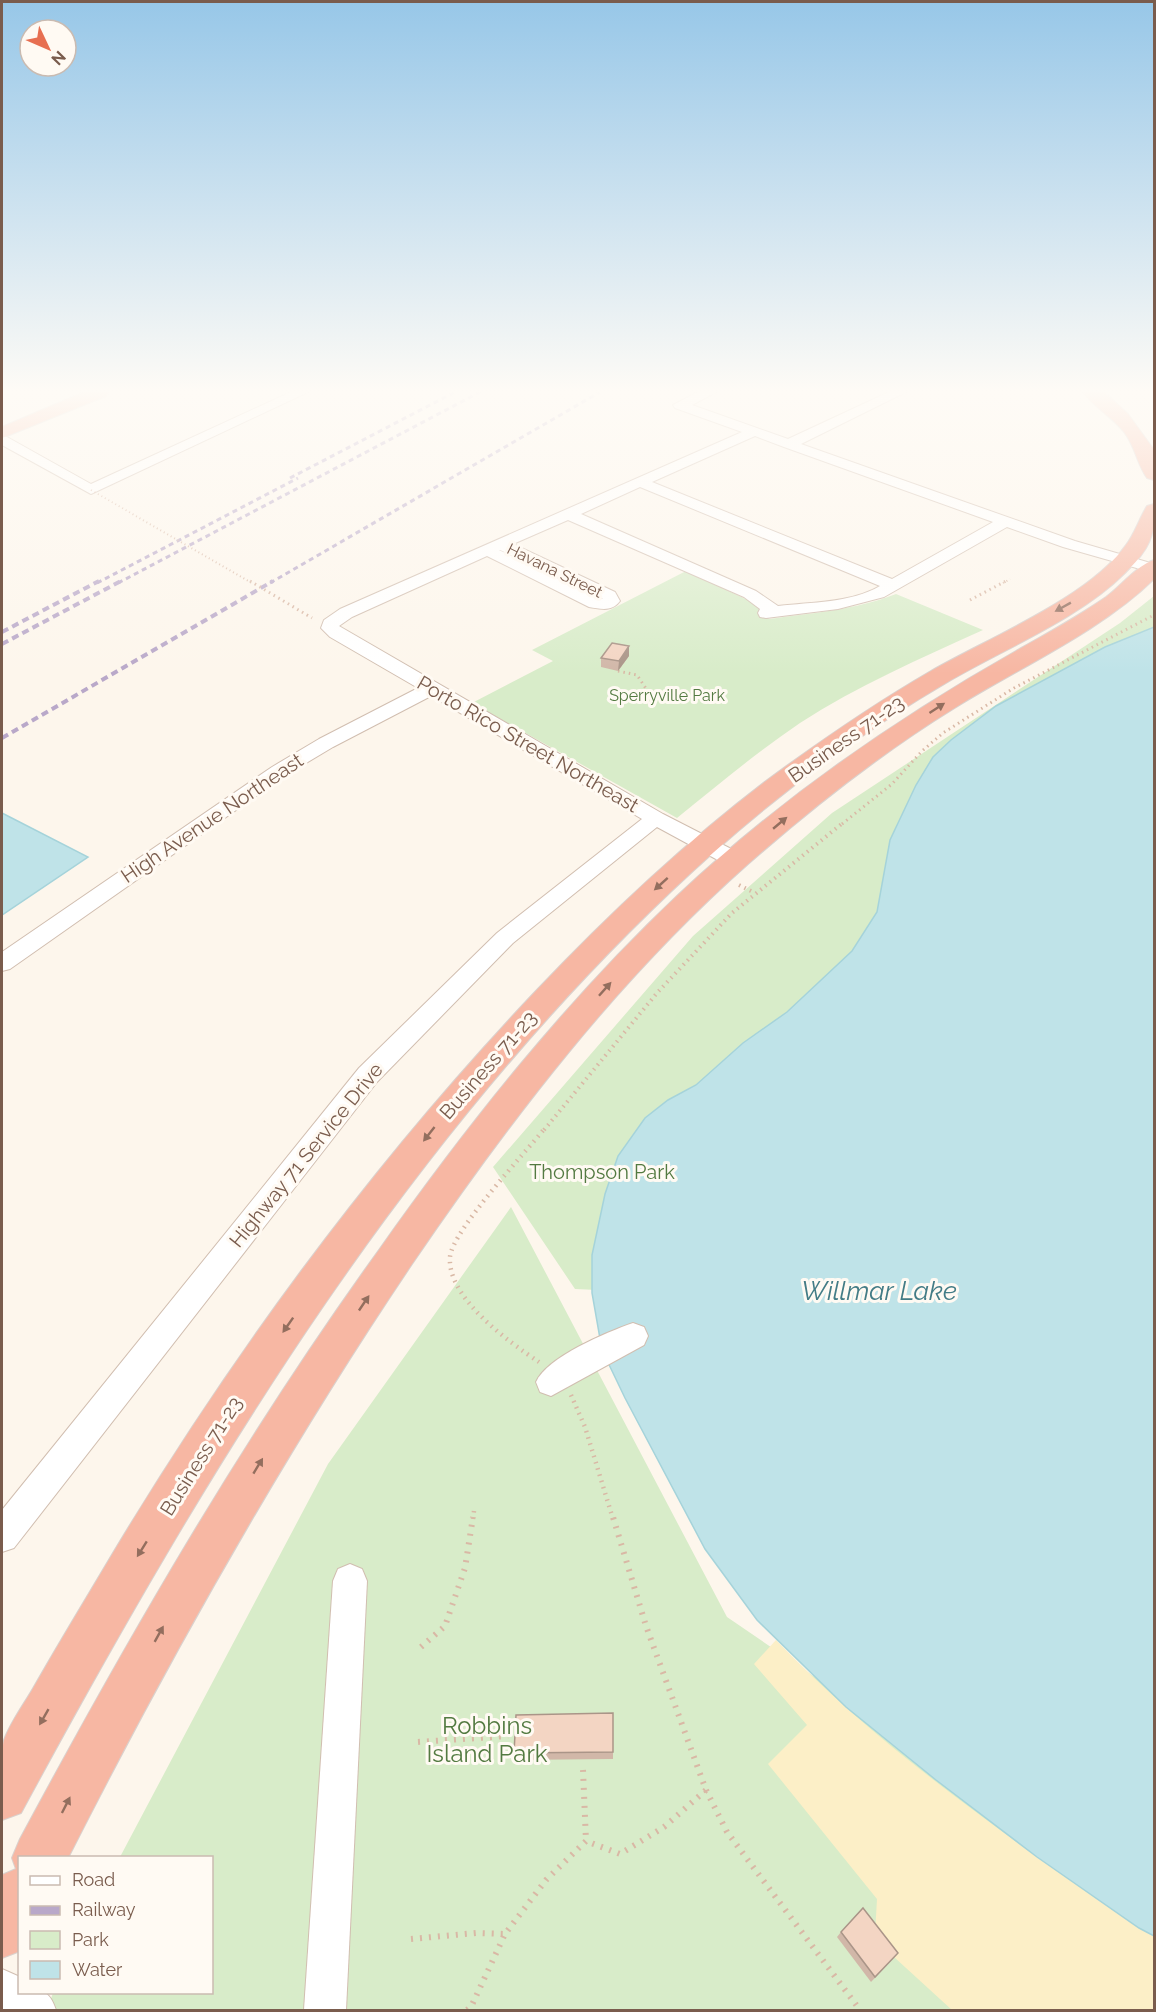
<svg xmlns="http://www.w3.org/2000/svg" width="1156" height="2012" viewBox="0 0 1156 2012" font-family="Raleway,sans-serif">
<rect width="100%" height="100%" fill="#fdf6ec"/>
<g fill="#d8ecc9">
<path d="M686,571L752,602L769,619C812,613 855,610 896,594L983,630C921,658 857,686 800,723C757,752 718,785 677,818L472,703L553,661L532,650Z"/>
<path d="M1154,596V649L862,972L620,1291L575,1289L493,1167L693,936L832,813L1120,623Z"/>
<path d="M511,1207L727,1617L1154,1909V2010H47L53,1993L212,1992V1858L120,1857L328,1464Z"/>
</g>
<path fill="#fcefc7" d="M776,1640C882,1751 1013,1840 1139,1928L1154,1936V2010H952L894,1957L875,1934L877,1899L768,1764L807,1725L754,1664Z"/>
<g fill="#bfe3e8" stroke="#a5d3da" stroke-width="1.5">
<path d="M1154,627V1936L1139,1928L1037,1857L936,1780L846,1707L757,1620L705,1549L625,1398L602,1350L592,1293V1255L605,1194L618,1156L645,1118L668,1100L696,1085L743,1043L787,1012L852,951L877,912L890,840L916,785L933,757L951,740L996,706L1105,647Z"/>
<path d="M2,813L88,857L2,915Z"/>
</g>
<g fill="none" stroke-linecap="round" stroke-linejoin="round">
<g stroke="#d1beb0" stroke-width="2">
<g id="minor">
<path d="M291,392H308L91,494L2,445V436L7,437L91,484Z"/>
<path d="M698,392H716L692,405L788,439L889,392H906L801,444L1075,541L1154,564V573L1063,547L1007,527L884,597L838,609L766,618L760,617L758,613L760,609L744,597L568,520L513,544L615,592L620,601C612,612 601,609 589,607L487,556L352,617L339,626L663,814L743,855L746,860L743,865L735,867L727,865L657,827L513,943L377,1082L14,1548L2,1552V1510L359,1068L497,933L642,819L431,696L333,747L286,775L10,969L2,971V952L272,767L319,739L418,688L330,637L321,628L324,620L340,609L742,432L675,408L673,405ZM755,436L784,447L993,522L892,579L652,482ZM640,487L880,586C851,603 811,602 778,606L756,591L581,514ZM499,550H500L603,599H600Z"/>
<path d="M633,1323L644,1327L648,1336L644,1345L551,1396L540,1392L536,1382C547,1357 607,1332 633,1323Z"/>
<path d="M350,1564L362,1569L367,1581L346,2010H304L333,1581L338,1569Z"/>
<path d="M2,1969L20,1977V1992C41,1992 48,1987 56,2010H2Z"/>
</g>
</g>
<g stroke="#dad1cd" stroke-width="2">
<g id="highway">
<path d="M84,392H109L106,396L2,438V427Z"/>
<path d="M1083,392H1104L1128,414L1154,450V480L1147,478C1137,464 1135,446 1124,432C1112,417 1094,407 1083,392Z"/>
<path d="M1154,504C1156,536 1149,550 1125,573C1080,618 1006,648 951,680C867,729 787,787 714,852C416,1118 209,1465 21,1813L2,1820C2,1801 0,1755 4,1740C11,1721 25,1703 35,1685C60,1641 87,1597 113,1553C233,1353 373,1163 534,993C606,917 682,845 766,781C819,742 874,704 931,671C988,638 1088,598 1126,545C1135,533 1139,519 1147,506Z"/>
<path d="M1154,560V579C1100,632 1018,668 953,709C880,754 812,808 748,864C617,980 510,1120 412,1264C284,1454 172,1653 68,1858H20V1951L2,1958V1875L16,1869L12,1858L20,1839C129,1636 244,1437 379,1250C468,1124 565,1002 677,896C779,800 894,720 1016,651C1046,634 1077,617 1106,597C1121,586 1136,566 1154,560Z"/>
</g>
</g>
<path stroke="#d9b8a5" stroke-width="2" stroke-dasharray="1 3" stroke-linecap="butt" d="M1003,583L1010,579"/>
<g stroke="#d9b8a5" stroke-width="3" stroke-dasharray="1.5 4" stroke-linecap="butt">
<path d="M970,600L1006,581"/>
<path d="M618,671L637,675L647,690"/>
<path d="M842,824L892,784L922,751L943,733L1014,688L1154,615"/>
</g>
<g stroke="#d9b8a5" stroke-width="4" stroke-dasharray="1.5 4.5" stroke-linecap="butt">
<path d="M739,885L755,893"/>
<path d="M544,1130L657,993L732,913L844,822"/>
</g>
<g stroke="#d9b8a5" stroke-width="4.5" stroke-dasharray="1.5 5" stroke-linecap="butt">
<path d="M539,1362C509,1342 447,1298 450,1257C452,1231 525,1153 545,1128"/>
<path d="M571,1395L585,1427L613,1519"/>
<path d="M473,1519L474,1511"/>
</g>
<g stroke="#d9b8a5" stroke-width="6" stroke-dasharray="2 7" stroke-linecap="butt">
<path d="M421,1647L445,1626L465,1568L473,1517"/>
<path d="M418,1742L508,1736"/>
<path d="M583,1770L586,1841"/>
<path d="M706,1790L727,1832L860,2010"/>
<path d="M411,1939L476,1933L505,1934"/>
<path d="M467,2010L471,2007L505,1934L546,1880L586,1841L620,1854L664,1827L706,1790L646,1626L613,1517"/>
</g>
<use href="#minor" fill="#fff" fill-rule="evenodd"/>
<use href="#highway" fill="#f7b7a3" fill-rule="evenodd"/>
<g stroke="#b9a8c9" stroke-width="3" stroke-dasharray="5 4" stroke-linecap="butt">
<path d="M290,478L455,392"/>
<path d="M97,583L298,478"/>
<path d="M118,583L480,392"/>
<path d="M270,583L600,392"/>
</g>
<g stroke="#b9a8c9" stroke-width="4" stroke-dasharray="7 4.5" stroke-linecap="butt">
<path d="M2,632L99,581"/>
<path d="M2,644L121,581"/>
<path d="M2,738L273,581"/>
</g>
<path stroke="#d9b8a5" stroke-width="2" stroke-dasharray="1 3" stroke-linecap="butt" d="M91,490L252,583"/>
<path stroke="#d9b8a5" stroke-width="3" stroke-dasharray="1.5 4" stroke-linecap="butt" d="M250,581L312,618"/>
</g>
<g fill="#d1b7a8">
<path d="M629,656L618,671L601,667V658Z"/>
<path d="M613,1752V1759L515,1760L514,1753Z"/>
<path d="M841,1932L898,1953L871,1982L837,1937Z"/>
</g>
<path fill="#aa9588" d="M629,646V656L618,671L619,661Z"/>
<g fill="#f3d5c3" stroke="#aa9588" stroke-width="1.5">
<path d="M612,643L629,646L619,661L601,658Z"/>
<path d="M613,1713V1752L514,1753L516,1715Z"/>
<path d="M863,1908L898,1953L875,1977L841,1932Z"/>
</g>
<defs><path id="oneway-solid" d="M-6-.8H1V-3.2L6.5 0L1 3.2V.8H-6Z" transform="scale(1.5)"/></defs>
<g fill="#936e5e">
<use href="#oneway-solid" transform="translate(1063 607) rotate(151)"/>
<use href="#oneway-solid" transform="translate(937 708) rotate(-33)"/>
<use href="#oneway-solid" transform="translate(780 823) rotate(-40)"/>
<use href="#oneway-solid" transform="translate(661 884) rotate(138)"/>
<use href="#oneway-solid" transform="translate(605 989) rotate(-48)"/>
<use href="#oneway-solid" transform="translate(429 1134) rotate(128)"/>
<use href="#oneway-solid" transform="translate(364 1303) rotate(-56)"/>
<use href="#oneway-solid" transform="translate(288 1325) rotate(125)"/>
<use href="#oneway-solid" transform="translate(258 1466) rotate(-59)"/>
<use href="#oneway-solid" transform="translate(142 1549) rotate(122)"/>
<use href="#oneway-solid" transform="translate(159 1634) rotate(-61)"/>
<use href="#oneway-solid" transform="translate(44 1717) rotate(120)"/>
<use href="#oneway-solid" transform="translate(66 1805) rotate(-63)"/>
</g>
<linearGradient id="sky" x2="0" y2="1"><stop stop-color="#97c7e8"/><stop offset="0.58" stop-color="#fefbf6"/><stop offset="1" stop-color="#fefbf6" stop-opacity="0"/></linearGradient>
<rect width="1156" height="674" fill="url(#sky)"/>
<g text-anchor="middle" stroke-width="6" stroke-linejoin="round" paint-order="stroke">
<g font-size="16" fill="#7a5c4d" stroke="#fffaf3">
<text transform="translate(555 570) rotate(26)" y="6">Havana Street</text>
</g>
<g font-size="16" fill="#537a41" stroke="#fffaf3">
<text x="667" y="701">Sperryville Park</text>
</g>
<g font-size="20" fill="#7a5c4d" stroke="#fffaf3">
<text transform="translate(846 739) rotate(-35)" y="7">Business 71-23</text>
<text transform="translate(528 744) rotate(30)" y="7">Porto Rico Street Northeast</text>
<text transform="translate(212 818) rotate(-34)" y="7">High Avenue Northeast</text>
<text transform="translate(488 1065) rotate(-49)" y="7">Business 71-23</text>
<text transform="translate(306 1155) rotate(-51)" y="7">Highway 71 Service Drive</text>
<text transform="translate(201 1456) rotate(-58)" y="7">Business 71-23</text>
</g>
<g font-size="20" fill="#537a41" stroke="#fffaf3">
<text x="602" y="1179">Thompson Park</text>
</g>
<g font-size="24" fill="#537a41" stroke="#fffaf3">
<text x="487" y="1734">Robbins<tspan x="487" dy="28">Island Park</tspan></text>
</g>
<g font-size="26" font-style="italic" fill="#437c86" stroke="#fffaf3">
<text x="879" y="1300">Willmar Lake</text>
</g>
</g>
<rect width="1156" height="2012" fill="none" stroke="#7a5c4d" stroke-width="6"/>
<rect x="18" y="1856" width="195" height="138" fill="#fffaf3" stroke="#cabbb1" stroke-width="1.5"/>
<rect x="30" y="1876" width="30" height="9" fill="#ffffff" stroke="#cabbb1" stroke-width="1.5"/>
<text x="72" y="1886" font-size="18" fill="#7a5c4d">Road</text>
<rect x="30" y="1906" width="30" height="9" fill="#b9a8c9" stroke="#cabbb1" stroke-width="1.5"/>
<text x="72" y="1916" font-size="18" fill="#7a5c4d">Railway</text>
<rect x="30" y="1931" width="30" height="18" fill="#d8ecc9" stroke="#cabbb1" stroke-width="1.5"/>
<text x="72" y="1946" font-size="18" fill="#7a5c4d">Park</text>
<rect x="30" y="1961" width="30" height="18" fill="#bfe3e8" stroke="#cabbb1" stroke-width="1.5"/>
<text x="72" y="1976" font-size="18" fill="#7a5c4d">Water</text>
<g transform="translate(48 48) rotate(134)"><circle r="28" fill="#fffaf3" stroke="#cabbb1" stroke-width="1.5"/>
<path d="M0-4.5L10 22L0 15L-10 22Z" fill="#e76f51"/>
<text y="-9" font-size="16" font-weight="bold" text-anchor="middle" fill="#7a5c4d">N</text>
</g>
</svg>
